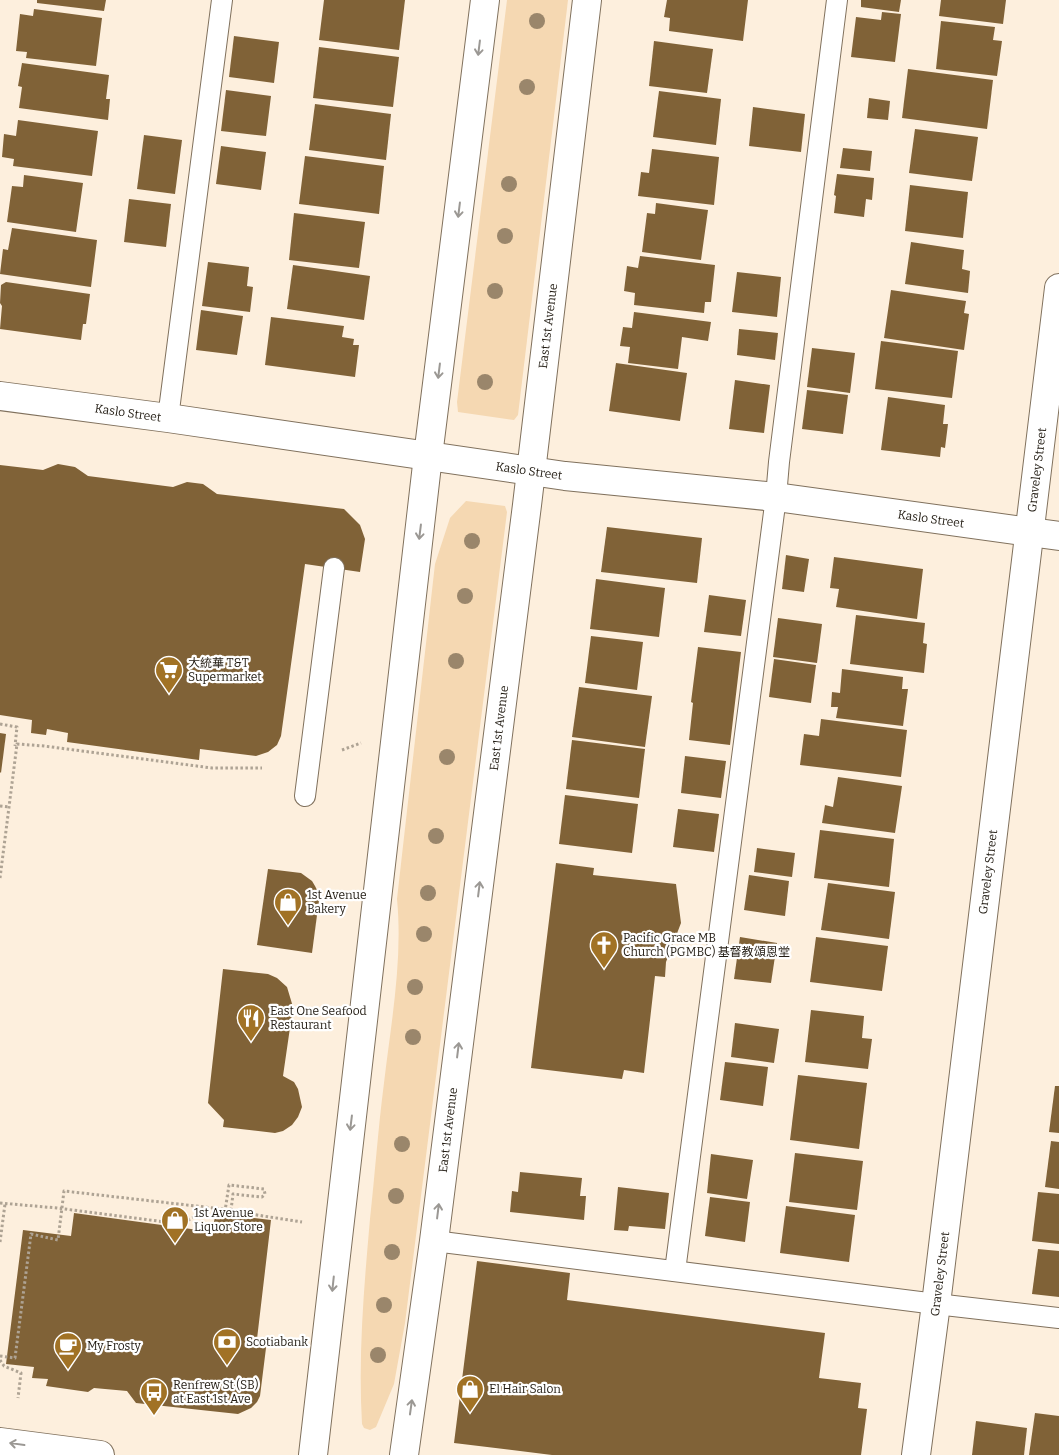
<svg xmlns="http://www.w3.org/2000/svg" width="1059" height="1455" viewBox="0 0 1059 1455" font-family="Bitter,'Noto Sans SC',serif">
<rect width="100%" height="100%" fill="#fdefdd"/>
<g fill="#f5d8b2">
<path d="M507,0H568L518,415L514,420L458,412L457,402Z"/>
<path d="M466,501L505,506L507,512L405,1323L394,1384L376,1427L370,1430L364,1428L362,1424C358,1355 364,1287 370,1219C375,1174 378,1129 384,1083C391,1023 403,960 397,899L435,564L450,518Z"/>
</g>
<g fill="#806237">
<path d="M37,0H106L104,11L37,3Z"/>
<path d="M324,0H405L399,50L319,40Z"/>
<path d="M667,0H748L743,41L669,31L670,18L664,17Z"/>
<path d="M861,0H901L899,12L861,7Z"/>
<path d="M941,0H1006L1003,24L939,16Z"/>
<path d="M34,9L102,18L96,66L26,58L27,52L16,51L20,14L33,16Z"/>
<path d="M882,12L901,14L895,62L851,57L856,17L881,20Z"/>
<path d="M941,21L995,27L993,40L1002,41L997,76L936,69Z"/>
<path d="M234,36L279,42L274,83L229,77Z"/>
<path d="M654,41L713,49L707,93L649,86Z"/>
<path d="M319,47L399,57L393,107L313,98Z"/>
<path d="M22,63L109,75L106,99H110L108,120L19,108L22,87L18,86Z"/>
<path d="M908,69L993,80L987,129L902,118Z"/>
<path d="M226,90L271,96L266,136L221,131Z"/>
<path d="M659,91L721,99L716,145L653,137Z"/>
<path d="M869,98L890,101L888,120L867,118Z"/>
<path d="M315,104L391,114L386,160L309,150Z"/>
<path d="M753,107L805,114L801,152L749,146Z"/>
<path d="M18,120L98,131L92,176L13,166L14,159L2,157L4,134L16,136Z"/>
<path d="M915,129L978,137L972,181L909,173Z"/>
<path d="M144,135L182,140L175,194L137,189Z"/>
<path d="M221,146L266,152L261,190L216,184Z"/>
<path d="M843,148L872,151L870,171L840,168Z"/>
<path d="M652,149L719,157L714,205L638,196L641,172L649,173Z"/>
<path d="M305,156L384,166L379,214L299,204Z"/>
<path d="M837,174L874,178L872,200L866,199L864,217L834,213L836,196L834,195Z"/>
<path d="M24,175L83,183L76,232L7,222L12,186L23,187Z"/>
<path d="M910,185L968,192L963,238L905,231Z"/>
<path d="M129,199L171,204L166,247L124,242Z"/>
<path d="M656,203L708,210L701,260L642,252L647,213L655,214Z"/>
<path d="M294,213L365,222L359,268L289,260Z"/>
<path d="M12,228L97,240L91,287L0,274L3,249L8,250Z"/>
<path d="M911,242L964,250L962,269L970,271L968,293L905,284Z"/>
<path d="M640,256L715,265L711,302H705L704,313L634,305L635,293L624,291L627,266L638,268Z"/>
<path d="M208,262L249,267L247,286L253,287L250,312L202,306Z"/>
<path d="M293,265L370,276L364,320L287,309Z"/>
<path d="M737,272L781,277L777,317L732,312Z"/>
<path d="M6,282L90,294L86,324H83L81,340L0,329L2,306L0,303L1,285Z"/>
<path d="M891,290L966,301L964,313L969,314L964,350L884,338Z"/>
<path d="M201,310L243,316L237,355L196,350Z"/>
<path d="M634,312L711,322L708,341L682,337L678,369L628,363L630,347L620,346L623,327L632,328Z"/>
<path d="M271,317L344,326L342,337L354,339L353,345H359L355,377L265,365Z"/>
<path d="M739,329L778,333L775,360L737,355Z"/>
<path d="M881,341L958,351L952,398L875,389Z"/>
<path d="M812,348L855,353L850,393L807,387Z"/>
<path d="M616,363L687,373L680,421L609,411Z"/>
<path d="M735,380L770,385L764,433L729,429Z"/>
<path d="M807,390L848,395L843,434L802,429Z"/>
<path d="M888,397L945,405L943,424H948L945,448L941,447L940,457L881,450Z"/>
<path d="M58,464L75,467L88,476L173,487L187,482L203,484L217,494L344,509L360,525L365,539L360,572L305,564L281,736L277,745L268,752L256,756L200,749L199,760L67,742L68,733L47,729L46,735L31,733L32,720L0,715V465L43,470Z"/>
<path d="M607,527L702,538L697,583L601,572Z"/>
<path d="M786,555L809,559L804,592L782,589Z"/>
<path d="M834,557L923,569L917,619L836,607L839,589L830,588Z"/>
<path d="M596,579L665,588L659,637L590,629Z"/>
<path d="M709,595L746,600L741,636L704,632Z"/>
<path d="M856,615L925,623L923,643L927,644L924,673L850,664Z"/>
<path d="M778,618L822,624L817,663L773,657Z"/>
<path d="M591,636L643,642L637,690L585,683Z"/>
<path d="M698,647L741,652L730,745L689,740L693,703L691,702Z"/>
<path d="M774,659L816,665L811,703L769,697Z"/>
<path d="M842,669L903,677L902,689H908L903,726L836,718L838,707H831L832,692L840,693Z"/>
<path d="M579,687L652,696L645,747L572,737Z"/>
<path d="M821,719L907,730L901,777L800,765L804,734L819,736Z"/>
<path d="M0,733L6,734L1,773L0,772Z"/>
<path d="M572,740L645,749L639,798L566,789Z"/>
<path d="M685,756L726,761L721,798L681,793Z"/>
<path d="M838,777L902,786L895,833L822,823L825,805L833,807Z"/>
<path d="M565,795L638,804L632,853L559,844Z"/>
<path d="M678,809L719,814L714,852L673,847Z"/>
<path d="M820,830L894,839L889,887L814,878Z"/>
<path d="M757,848L795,853L792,877L754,872Z"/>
<path d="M556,863L594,868L593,875L676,884L681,923L666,962L665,977L655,976L644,1073L624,1070L622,1079L531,1068Z"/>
<path d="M268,869L301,873L312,881L315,886L318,892L319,900L312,953L257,945Z"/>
<path d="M749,875L789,881L785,916L744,910Z"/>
<path d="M828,883L895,892L889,939L821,930Z"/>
<path d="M740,937L777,943L771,983L734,979Z"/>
<path d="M816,937L888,946L882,991L810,982Z"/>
<path d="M223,969L268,974L277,978L287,987L293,1007L283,1076L294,1082L298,1089L302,1107L298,1117L292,1125L283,1131L275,1133L223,1127L224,1120L208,1103Z"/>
<path d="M811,1010L864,1016L862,1038L872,1039L868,1069L805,1062Z"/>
<path d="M735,1023L779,1029L774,1063L731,1057Z"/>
<path d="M725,1062L768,1067L763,1106L720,1100Z"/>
<path d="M798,1075L867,1083L859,1149L790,1140Z"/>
<path d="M1055,1086H1059V1133L1049,1132Z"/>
<path d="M1051,1141L1059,1142V1189L1045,1187Z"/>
<path d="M795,1153L863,1161L857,1210L789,1202Z"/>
<path d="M711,1154L753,1160L747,1199L707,1193Z"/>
<path d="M520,1172L582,1178L580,1196H586L584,1220L510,1212L512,1191L518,1192Z"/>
<path d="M618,1187L669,1193L665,1229L629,1226L628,1231L614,1230Z"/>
<path d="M1038,1192L1059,1194V1244L1032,1241Z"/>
<path d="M710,1197L750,1202L745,1242L705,1236Z"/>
<path d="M786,1206L855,1215L849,1262L780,1253Z"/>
<path d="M74,1213L213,1232L215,1213L271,1220L257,1339L267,1340L260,1396L257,1402L251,1408L238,1414L136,1403L127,1391L94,1388L88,1392L46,1386L48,1379L32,1378L34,1367L6,1364L23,1230L71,1236Z"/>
<path d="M1038,1249L1059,1251V1297L1032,1294Z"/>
<path d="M477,1261L570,1273L567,1300L825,1333L819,1378L861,1383L858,1408L867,1409L861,1455H552L454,1443Z"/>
<path d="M1035,1413L1059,1416V1455H1029Z"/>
<path d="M976,1421L1027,1428L1024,1455H972Z"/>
</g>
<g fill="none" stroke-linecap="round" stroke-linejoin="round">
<g stroke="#80715d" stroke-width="22">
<g id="lane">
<path d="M168,418L222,0"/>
<path d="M305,796L334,568"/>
<path d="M434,1241L936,1304L1059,1318"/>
<path d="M675,1271L776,497L779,462L837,0"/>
</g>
</g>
<g stroke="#80715d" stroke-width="30">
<g id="street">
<path d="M0,396L168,418L565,476L776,497L1059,536"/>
<path d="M916,1455L936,1304L1059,288"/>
</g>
</g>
<g stroke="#80715d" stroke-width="30">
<g id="secondary">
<path d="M0,1442L100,1455"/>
<path d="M313,1455L428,456L485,0"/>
<path d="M404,1455L434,1241L527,505L587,0"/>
</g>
</g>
<g stroke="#aea394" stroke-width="3" stroke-dasharray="2.5 2.5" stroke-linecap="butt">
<path d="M0,724L17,727L15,746"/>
<path d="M342,750L361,743"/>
<path d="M0,806L9,807"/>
<path d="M0,878L17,744L44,746L212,768H262"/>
<path d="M0,1203L57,1208L181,1224L209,1209"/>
<path d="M231,1211L302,1222"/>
<path d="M0,1242L5,1204"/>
<path d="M0,1356L15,1358L31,1234L58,1240L64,1191L231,1210L233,1194L262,1197L265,1194L264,1189L229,1185L225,1211"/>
<path d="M0,1360L4,1366L21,1373L18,1398"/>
</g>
<use href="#lane" stroke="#fff" stroke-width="20"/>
<use href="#street" stroke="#fff" stroke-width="28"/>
<use href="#secondary" stroke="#fff" stroke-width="28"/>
</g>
<g fill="#9a866b">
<circle cx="537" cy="21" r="8"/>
<circle cx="527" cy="87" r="8"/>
<circle cx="509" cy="184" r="8"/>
<circle cx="505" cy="236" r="8"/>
<circle cx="495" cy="291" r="8"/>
<circle cx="485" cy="382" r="8"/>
<circle cx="472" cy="541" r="8"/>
<circle cx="465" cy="596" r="8"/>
<circle cx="456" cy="661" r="8"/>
<circle cx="447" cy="757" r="8"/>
<circle cx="436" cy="836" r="8"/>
<circle cx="428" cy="893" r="8"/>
<circle cx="424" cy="934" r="8"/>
<circle cx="415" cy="987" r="8"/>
<circle cx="413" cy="1037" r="8"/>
<circle cx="402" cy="1144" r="8"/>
<circle cx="396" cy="1196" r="8"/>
<circle cx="392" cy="1252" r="8"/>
<circle cx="384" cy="1305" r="8"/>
<circle cx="378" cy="1355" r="8"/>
</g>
<defs><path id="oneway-shaft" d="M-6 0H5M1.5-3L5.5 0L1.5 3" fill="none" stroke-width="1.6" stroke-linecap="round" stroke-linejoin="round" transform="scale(1.25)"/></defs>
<g stroke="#9b9894">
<use href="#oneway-shaft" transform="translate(479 48) rotate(97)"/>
<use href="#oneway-shaft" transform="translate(459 210) rotate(97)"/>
<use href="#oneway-shaft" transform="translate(439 371) rotate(97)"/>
<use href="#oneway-shaft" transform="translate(420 532) rotate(97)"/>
<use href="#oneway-shaft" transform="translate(479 889) rotate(-83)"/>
<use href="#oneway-shaft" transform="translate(458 1050) rotate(-83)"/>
<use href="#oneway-shaft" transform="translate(351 1123) rotate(97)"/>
<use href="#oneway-shaft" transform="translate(438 1211) rotate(-83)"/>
<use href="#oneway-shaft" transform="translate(333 1284) rotate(96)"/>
<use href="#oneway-shaft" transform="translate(411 1407) rotate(-82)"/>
<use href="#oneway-shaft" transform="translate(17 1444) rotate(-172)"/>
</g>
<defs>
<g id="supermarket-pin" transform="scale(1.4375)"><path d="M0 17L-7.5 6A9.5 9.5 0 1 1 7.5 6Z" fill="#a17225" stroke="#fff"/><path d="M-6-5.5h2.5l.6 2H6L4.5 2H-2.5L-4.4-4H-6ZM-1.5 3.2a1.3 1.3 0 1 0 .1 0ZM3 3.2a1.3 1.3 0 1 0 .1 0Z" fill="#fff"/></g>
<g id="shop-pin" transform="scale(1.4375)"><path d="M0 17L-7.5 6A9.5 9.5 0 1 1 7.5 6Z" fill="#a17225" stroke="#fff"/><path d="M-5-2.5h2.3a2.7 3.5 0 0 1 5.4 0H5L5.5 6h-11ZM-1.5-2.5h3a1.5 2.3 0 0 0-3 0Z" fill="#fff"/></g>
<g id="church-pin" transform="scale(1.4375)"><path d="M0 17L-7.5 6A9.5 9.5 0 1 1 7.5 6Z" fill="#a17225" stroke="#fff"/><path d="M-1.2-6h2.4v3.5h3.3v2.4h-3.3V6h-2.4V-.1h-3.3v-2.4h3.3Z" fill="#fff"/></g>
<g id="restaurant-pin" transform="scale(1.4375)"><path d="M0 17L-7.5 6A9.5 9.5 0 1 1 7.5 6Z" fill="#a17225" stroke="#fff"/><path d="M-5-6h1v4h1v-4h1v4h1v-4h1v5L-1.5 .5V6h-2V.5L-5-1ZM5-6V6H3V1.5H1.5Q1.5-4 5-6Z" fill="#fff"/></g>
<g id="bank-pin" transform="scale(1.4375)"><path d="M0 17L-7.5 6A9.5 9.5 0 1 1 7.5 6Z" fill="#a17225" stroke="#fff"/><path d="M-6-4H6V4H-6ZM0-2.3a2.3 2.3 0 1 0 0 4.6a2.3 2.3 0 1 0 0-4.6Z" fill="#fff"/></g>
<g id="cafe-pin" transform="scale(1.4375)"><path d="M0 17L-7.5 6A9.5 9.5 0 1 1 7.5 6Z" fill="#a17225" stroke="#fff"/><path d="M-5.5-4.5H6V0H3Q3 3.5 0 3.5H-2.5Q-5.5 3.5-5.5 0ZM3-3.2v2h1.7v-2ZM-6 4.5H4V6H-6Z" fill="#fff"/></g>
<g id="bus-pin" transform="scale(1.4375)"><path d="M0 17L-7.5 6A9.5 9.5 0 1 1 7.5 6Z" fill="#a17225" stroke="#fff"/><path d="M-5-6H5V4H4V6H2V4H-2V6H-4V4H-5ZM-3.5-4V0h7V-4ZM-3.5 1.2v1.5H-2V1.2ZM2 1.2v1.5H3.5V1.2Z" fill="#fff"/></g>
</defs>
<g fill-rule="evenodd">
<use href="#supermarket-pin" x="169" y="670"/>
<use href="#shop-pin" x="288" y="902"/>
<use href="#church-pin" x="604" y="945"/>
<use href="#restaurant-pin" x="251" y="1018"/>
<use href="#shop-pin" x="175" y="1220"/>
<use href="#bank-pin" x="227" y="1342"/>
<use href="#cafe-pin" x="68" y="1346"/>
<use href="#shop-pin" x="470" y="1389"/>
<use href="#bus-pin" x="154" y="1392"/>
</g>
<g text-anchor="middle" stroke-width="4.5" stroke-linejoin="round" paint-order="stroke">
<g font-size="12" fill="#211b12" stroke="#fff">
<text transform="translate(548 326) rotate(-83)" y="4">East 1st Avenue</text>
<text transform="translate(128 413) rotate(8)" y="4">Kaslo Street</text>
<text transform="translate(1037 470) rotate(-83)" y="4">Graveley Street</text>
<text transform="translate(529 471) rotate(8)" y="4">Kaslo Street</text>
<text transform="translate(931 519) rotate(8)" y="4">Kaslo Street</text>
<text transform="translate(499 728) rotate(-83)" y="4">East 1st Avenue</text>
<text transform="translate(988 872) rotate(-83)" y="4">Graveley Street</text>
<text transform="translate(448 1130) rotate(-83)" y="4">East 1st Avenue</text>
<text transform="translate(940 1274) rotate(-83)" y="4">Graveley Street</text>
</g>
<g font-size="12" fill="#211b12" stroke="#fff" text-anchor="start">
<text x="188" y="667">大統華 T&amp;T<tspan x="188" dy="14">Supermarket</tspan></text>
<text x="307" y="899">1st Avenue<tspan x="307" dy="14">Bakery</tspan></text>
<text x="623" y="942">Pacific Grace MB<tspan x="623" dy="14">Church (PGMBC) 基督教頌恩堂</tspan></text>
<text x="270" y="1015">East One Seafood<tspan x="270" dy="14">Restaurant</tspan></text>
<text x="194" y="1217">1st Avenue<tspan x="194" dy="14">Liquor Store</tspan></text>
<text x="246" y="1346">Scotiabank</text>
<text x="87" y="1350">My Frosty</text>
<text x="173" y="1389">Renfrew St (SB)<tspan x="173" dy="14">at East 1st Ave</tspan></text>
<text x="489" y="1393">El Hair Salon</text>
</g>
</g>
</svg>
